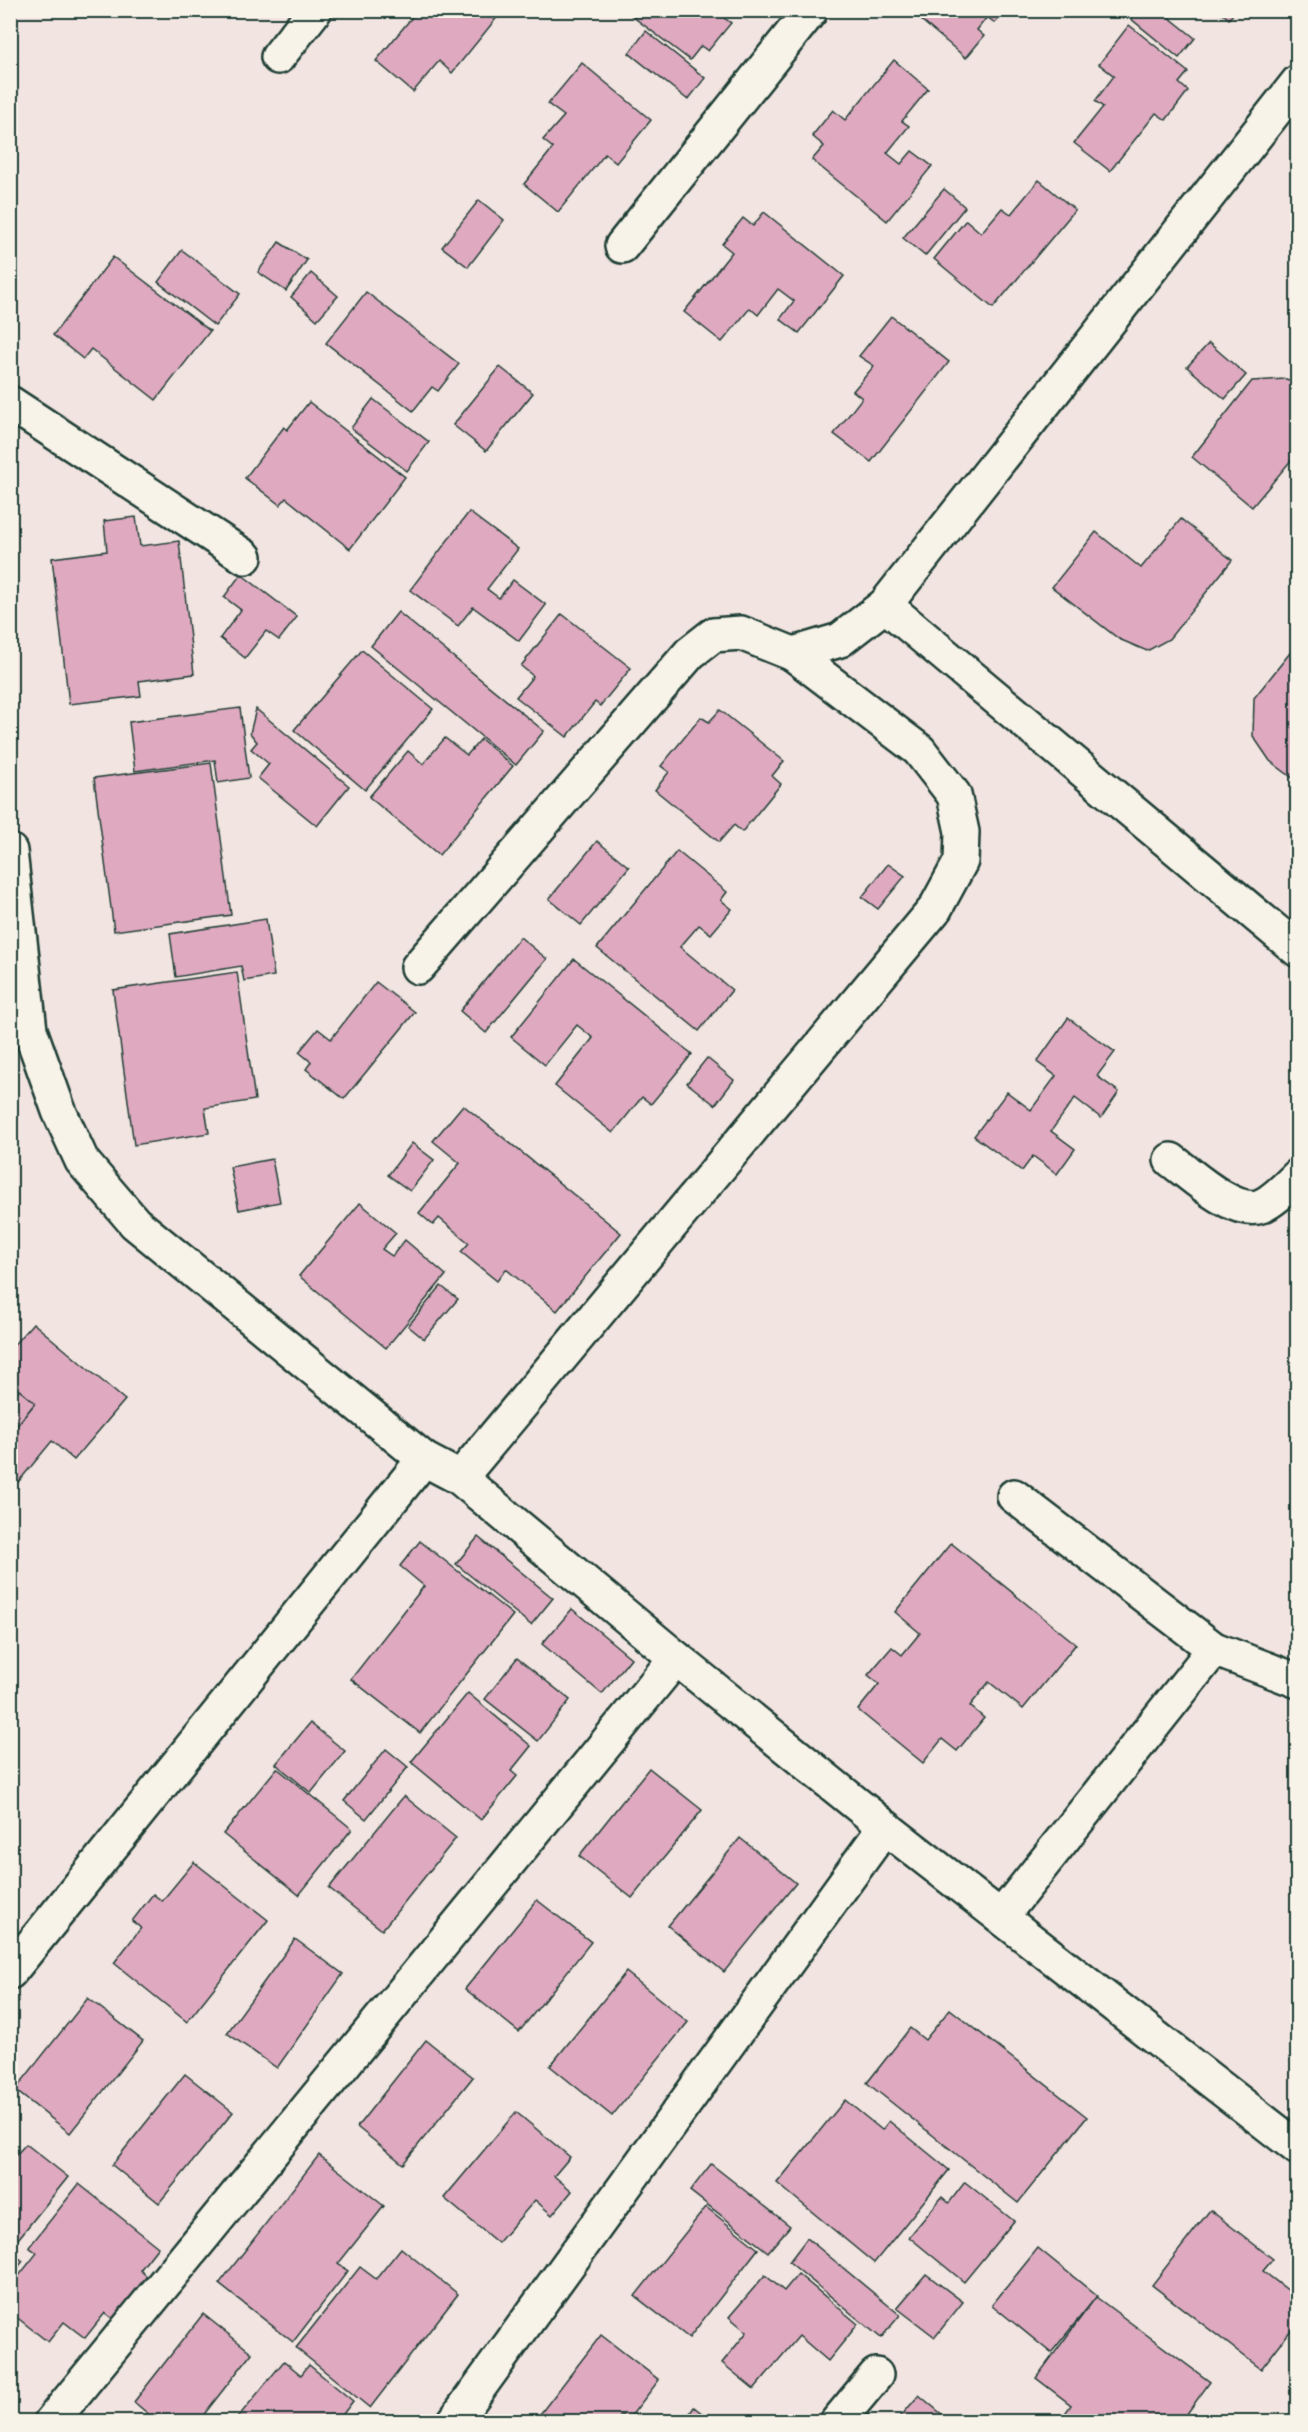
<svg xmlns="http://www.w3.org/2000/svg" width="1308" height="2432" viewBox="0 0 1308 2432" font-family="'Patrick Hand',sans-serif">
<rect width="100%" height="100%" fill="#f2e4e0"/>
<filter id="ink" filterUnits="userSpaceOnUse"><feTurbulence type="fractalNoise" baseFrequency=".0167" numOctaves="2"/><feDisplacementMap in="SourceGraphic" scale="12" xChannelSelector="R" yChannelSelector="G"/><feConvolveMatrix kernelMatrix="1 2 1 2 8 2 1 2 1" color-interpolation-filters="sRGB"/></filter>
<g filter="url(#ink)">
<g fill="#dfa9c0" stroke="#1f3d34" stroke-width="1.5">
<path d="M418,10H503L452,73L439,61L413,92L376,61Z"/>
<path d="M630,10H723L720,15L731,23L708,51L701,46L690,60L628,13Z"/>
<path d="M930,10H1005L995,23L987,17L977,30L984,36L966,58L922,21Z"/>
<path d="M1136,10H1160L1195,38L1179,58L1130,18Z"/>
<path d="M1218,10H1236L1229,19Z"/>
<path d="M1129,25L1188,72L1179,83L1188,91L1166,120L1156,113L1110,171L1074,143L1103,107L1095,101L1114,76L1099,64Z"/>
<path d="M646,31L705,78L688,100L629,53Z"/>
<path d="M894,60L928,89L902,121L909,126L887,153L901,164L912,151L932,166L887,221L812,160L824,146L812,136L833,110L845,120Z"/>
<path d="M582,63L651,120L616,163L605,154L558,212L524,184L553,148L543,140L564,116L548,104Z"/>
<path d="M1039,180L1075,210L993,308L934,259L966,220L981,233L1002,208L1011,214Z"/>
<path d="M944,189L965,207L925,256L903,238Z"/>
<path d="M479,200L504,220L468,267L442,247Z"/>
<path d="M764,212L844,276L799,333L780,319L794,301L778,289L758,315L750,308L722,342L684,312L732,252L722,244L743,218L753,226Z"/>
<path d="M279,242L307,260L286,291L258,272Z"/>
<path d="M182,250L240,294L215,326L158,282Z"/>
<path d="M113,257L210,331L156,400L91,349L83,359L53,335Z"/>
<path d="M311,273L338,296L317,320L291,297Z"/>
<path d="M366,292L459,364L438,391L432,387L413,411L326,343Z"/>
<path d="M891,316L949,362L871,462L834,434L862,398L853,391L874,366L859,356Z"/>
<path d="M1209,343L1246,375L1225,399L1187,367Z"/>
<path d="M500,367L533,393L486,451L453,425Z"/>
<path d="M1286,379L1298,383V462L1293,458L1252,507L1192,457L1252,381Z"/>
<path d="M373,399L429,442L407,471L351,428Z"/>
<path d="M309,402L405,477L350,549L286,498L280,505L245,478L284,427L287,430Z"/>
<path d="M469,512L518,549L487,589L499,598L513,580L546,605L519,641L473,607L458,626L410,590Z"/>
<path d="M136,517L140,546L179,541L194,674L139,681L141,696L69,704L52,558L107,551L104,521Z"/>
<path d="M1181,519L1232,560L1169,639L1147,651L1119,639L1052,587L1096,532L1141,568Z"/>
<path d="M241,574L297,617L279,640L266,631L245,658L220,638L241,610L224,597Z"/>
<path d="M398,612L544,731L516,765L371,646Z"/>
<path d="M562,614L631,668L600,706L595,702L567,737L516,697L533,676L521,666Z"/>
<path d="M1298,643V782L1270,761L1253,736L1254,698Z"/>
<path d="M362,650L433,709L365,790L294,730Z"/>
<path d="M240,708L249,778L218,783L215,760L135,771L129,722Z"/>
<path d="M256,709L349,786L317,826L258,778L269,764L251,749L257,742L250,733Z"/>
<path d="M720,710L784,761L772,776L781,784L742,832L734,825L719,842L655,790L669,772L661,766L701,717L709,722Z"/>
<path d="M445,738L467,755L481,739L513,766L439,855L369,797L408,751L423,764Z"/>
<path d="M211,763L231,915L114,931L94,778Z"/>
<path d="M597,841L629,867L581,925L549,899Z"/>
<path d="M677,851L727,892L721,900L732,909L711,934L699,925L680,947L732,990L699,1031L597,948Z"/>
<path d="M888,864L905,876L878,909L862,897Z"/>
<path d="M266,919L274,976L244,981L241,966L176,977L170,934Z"/>
<path d="M520,937L547,959L486,1033L460,1011Z"/>
<path d="M574,959L692,1054L651,1104L642,1097L613,1133L555,1086L593,1038L577,1025L545,1065L511,1037Z"/>
<path d="M237,972L255,1100L205,1108L209,1133L134,1145L113,990Z"/>
<path d="M376,982L415,1012L344,1099L306,1069L311,1062L299,1052L318,1029L331,1039Z"/>
<path d="M1068,1018L1115,1052L1097,1076L1119,1092L1101,1118L1075,1098L1051,1131L1075,1149L1057,1174L1033,1156L1022,1171L974,1136L1007,1092L1031,1110L1056,1076L1037,1062Z"/>
<path d="M707,1058L734,1080L715,1105L687,1083Z"/>
<path d="M463,1105L621,1233L557,1311L506,1269L497,1281L461,1252L469,1243L439,1218L433,1225L419,1213L460,1163L433,1141Z"/>
<path d="M412,1143L434,1160L410,1191L388,1175Z"/>
<path d="M272,1159L280,1202L239,1210L230,1167Z"/>
<path d="M360,1203L396,1233L382,1249L392,1256L405,1240L446,1275L386,1348L299,1276Z"/>
<path d="M441,1286L458,1299L424,1339L408,1326Z"/>
<path d="M33,1323L125,1400L74,1460L52,1441L10,1492V1434L35,1403L19,1390L10,1401V1349Z"/>
<path d="M19,1390L35,1403L10,1434V1401Z"/>
<path d="M478,1537L553,1598L531,1625L456,1564Z"/>
<path d="M420,1541L513,1615L420,1733L351,1679L424,1586L400,1566Z"/>
<path d="M951,1543L1076,1644L1023,1709L989,1682L970,1706L984,1718L957,1751L942,1739L923,1763L858,1710L879,1684L868,1675L892,1647L902,1655L920,1633L895,1612Z"/>
<path d="M572,1609L631,1658L602,1694L542,1644Z"/>
<path d="M517,1658L570,1700L538,1741L485,1699Z"/>
<path d="M468,1693L531,1746L511,1771L517,1776L481,1820L411,1762Z"/>
<path d="M310,1723L345,1751L311,1793L276,1764Z"/>
<path d="M386,1749L408,1767L366,1819L344,1801Z"/>
<path d="M277,1768L352,1829L299,1895L223,1834Z"/>
<path d="M649,1768L702,1810L632,1898L579,1856Z"/>
<path d="M404,1796L456,1838L382,1930L329,1888Z"/>
<path d="M740,1838L796,1883L724,1972L668,1926Z"/>
<path d="M194,1862L268,1920L187,2022L114,1963L141,1928L132,1921L153,1894L162,1901Z"/>
<path d="M537,1900L591,1942L519,2032L465,1989Z"/>
<path d="M295,1939L343,1974L277,2068L227,2033Z"/>
<path d="M626,1972L688,2022L612,2116L550,2066Z"/>
<path d="M88,1998L143,2041L70,2133L15,2090Z"/>
<path d="M950,2009L1087,2117L1018,2203L867,2083L910,2028L925,2040Z"/>
<path d="M426,2040L473,2077L403,2164L357,2127Z"/>
<path d="M185,2074L233,2112L159,2203L112,2165Z"/>
<path d="M845,2100L882,2130L889,2121L949,2170L874,2263L777,2183Z"/>
<path d="M516,2112L570,2157L554,2176L572,2191L552,2215L535,2200L498,2243L444,2198Z"/>
<path d="M26,2144L68,2177L10,2249V2153L15,2156Z"/>
<path d="M319,2155L384,2206L338,2264L348,2271L293,2342L219,2284Z"/>
<path d="M711,2164L790,2226L768,2252L690,2191Z"/>
<path d="M965,2182L1014,2221L964,2282L909,2237L942,2197L949,2203Z"/>
<path d="M79,2184L158,2247L140,2270L151,2280L117,2322L105,2313L85,2338L64,2322L48,2342L10,2312V2287L37,2253L29,2247Z"/>
<path d="M706,2207L758,2249L689,2338L635,2296Z"/>
<path d="M1210,2210L1273,2259L1263,2271L1298,2298V2321L1261,2369L1152,2285Z"/>
<path d="M807,2238L900,2315L881,2338L789,2262Z"/>
<path d="M401,2248L458,2294L370,2408L296,2348L360,2267L376,2279Z"/>
<path d="M1038,2248L1097,2296L1051,2353L992,2305Z"/>
<path d="M10,2251L23,2261L10,2277Z"/>
<path d="M798,2274L858,2324L828,2361L799,2336L754,2389L722,2363L747,2332L729,2317L765,2275L784,2291Z"/>
<path d="M926,2274L963,2302L935,2337L897,2308Z"/>
<path d="M1096,2297L1210,2382L1181,2422H1059L1071,2405L1036,2378Z"/>
<path d="M203,2314L252,2353L198,2422H158L134,2402Z"/>
<path d="M601,2335L659,2380L628,2420L621,2415L616,2422H534Z"/>
<path d="M284,2361L301,2375L309,2365L353,2401L337,2422H234Z"/>
<path d="M919,2395L951,2422H896Z"/>
<path d="M694,2407L713,2422H684Z"/>
</g>
<g fill="none" stroke-linecap="round" stroke-linejoin="round">
<g stroke="#1f3d34" stroke-width="38">
<g id="minor">
<path d="M278,57L315,10"/>
<path d="M622,246L811,10"/>
<path d="M10,403L245,557"/>
<path d="M885,605L1298,950"/>
<path d="M10,851L30,1030L59,1111L82,1161L135,1223L424,1459L460,1478L676,1658L885,1827L1298,2148"/>
<path d="M418,967L690,653L713,635L741,633L793,654L840,640L885,605L1298,82"/>
<path d="M1171,1160C1192,1175 1234,1216 1261,1206C1275,1200 1286,1187 1298,1176"/>
<path d="M460,1478L935,909L961,861L962,832L954,795L919,750L793,654"/>
<path d="M1014,1496L1214,1649L1298,1681"/>
<path d="M1001,1917L1214,1649"/>
<path d="M10,1972L424,1459"/>
<path d="M51,2422L676,1658"/>
<path d="M454,2422L885,1827"/>
<path d="M837,2422L876,2375"/>
</g>
</g>
<use href="#minor" stroke="#f7f3e8" stroke-width="33"/>
</g>
</g>
<rect width="1308" height="2432" fill="none" stroke="#f7f3e8" stroke-width="36"/>
<rect x="18" y="18" width="1272" height="2396" fill="none" stroke="#1f3d34" stroke-width="2" filter="url(#ink)"/>
</svg>
